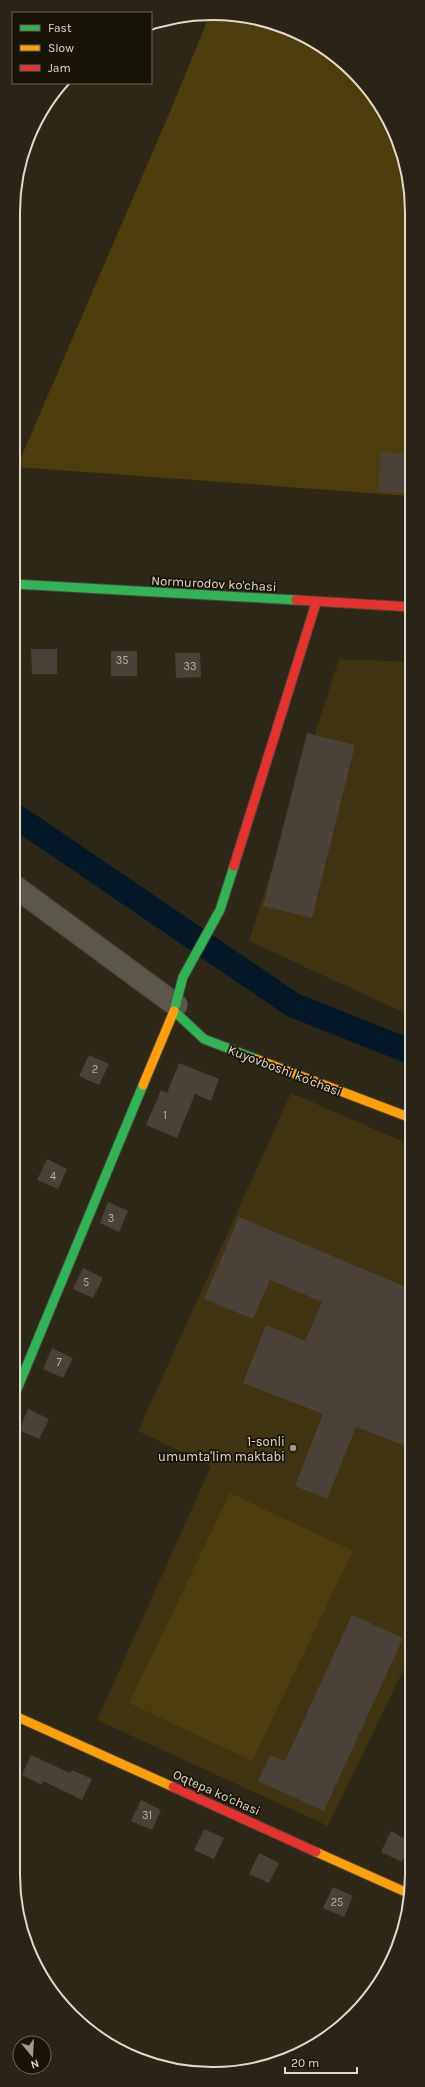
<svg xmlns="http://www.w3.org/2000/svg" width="425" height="2087" viewBox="0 0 425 2087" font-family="Karla,sans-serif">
<rect width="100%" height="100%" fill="#2d2717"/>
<g fill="#3f3310">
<path d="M339,659L411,662V1016L249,941Z"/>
<path d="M291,1093L411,1145L410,1656L328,1826L97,1720L211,1466L138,1431Z"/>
</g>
<g fill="#4c3d0a">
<path d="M238,15L301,33L354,72L397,136L412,199L411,496L17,467L169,114L209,17Z"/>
<path d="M230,1493L353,1551L252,1761L129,1703Z"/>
</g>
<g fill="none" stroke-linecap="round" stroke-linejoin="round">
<path stroke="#041828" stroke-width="25" d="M14,815L293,1005L411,1052"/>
</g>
<g fill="#4a4139">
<path d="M381,452L411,454V493L378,491Z"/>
<path d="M31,649H57V674H32Z"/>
<rect x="111" y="651" width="26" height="25"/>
<path d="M175,653H200L201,677L176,678Z"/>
<path d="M307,733L355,745L312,918L263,906Z"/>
<path d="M89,1055L109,1064L99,1085L79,1076Z"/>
<path d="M179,1063L219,1079L211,1101L195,1094L177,1138L146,1125L161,1090L167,1093Z"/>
<path d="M47,1159L67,1169L58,1189L37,1180Z"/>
<path d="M108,1202L128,1211L119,1232L100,1223Z"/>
<path d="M239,1217L411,1289V1448L356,1427L327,1499L295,1486L323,1414L243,1383L266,1325L305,1341L322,1302L270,1280L253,1319L204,1299Z"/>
<path d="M83,1268L103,1278L93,1298L73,1289Z"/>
<path d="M52,1348L73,1358L63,1378L43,1369Z"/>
<path d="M28,1409L49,1419L39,1439L19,1430Z"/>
<path d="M352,1615L403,1638L324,1811L258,1781L270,1755L285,1761Z"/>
<path d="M31,1755L70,1773L72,1770L92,1779L82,1800L43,1781L42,1785L22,1775Z"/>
<path d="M141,1800L161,1810L152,1830L131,1821Z"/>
<path d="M204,1829L224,1838L214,1859L194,1850Z"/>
<path d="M391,1831L410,1841L402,1862L381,1852Z"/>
<path d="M259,1853L279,1863L269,1883L249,1874Z"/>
<path d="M333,1887L353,1896L344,1917L323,1908Z"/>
</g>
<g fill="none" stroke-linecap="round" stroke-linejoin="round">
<g stroke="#494438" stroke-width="24">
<path id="street" d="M14,886L176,1005"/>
</g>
<g stroke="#494438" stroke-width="11">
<g id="fast">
<path d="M14,584L296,600"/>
<path d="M234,866L220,910L183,977L174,1011L204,1039L256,1059"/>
<path d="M13,1399L143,1085"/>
</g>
</g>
<g stroke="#494438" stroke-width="11">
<g id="slow">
<path d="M256,1059L411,1118"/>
<path d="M143,1085L174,1011"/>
<path d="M13,1715L173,1787"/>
<path d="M316,1852L410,1894"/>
</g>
</g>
<g stroke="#494438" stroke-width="11">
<g id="jam">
<path d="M296,600L411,607"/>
<path d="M234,866L316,603"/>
<path d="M173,1787L316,1852"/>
</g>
</g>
<use href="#street" stroke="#5c574c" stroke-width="22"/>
<use href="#fast" stroke="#30b455" stroke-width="9"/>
<use href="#slow" stroke="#ff9f0a" stroke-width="9"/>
<use href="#jam" stroke="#e5322d" stroke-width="9"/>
</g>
<circle fill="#a19b8b" stroke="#191408" stroke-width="1.5" cx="293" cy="1448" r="4"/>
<g text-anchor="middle" stroke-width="3.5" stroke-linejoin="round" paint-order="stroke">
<g font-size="11" fill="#bab4a5">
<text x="122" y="664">35</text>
<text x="190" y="670">33</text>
<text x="95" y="1073">2</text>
<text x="165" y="1119">1</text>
<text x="53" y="1180">4</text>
<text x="111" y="1222">3</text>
<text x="86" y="1286">5</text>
<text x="59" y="1366">7</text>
<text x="147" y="1819">31</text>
<text x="337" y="1906">25</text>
</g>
<g font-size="13" fill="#e0dac9" stroke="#191408">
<text transform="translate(214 583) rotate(3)" y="5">Normurodov ko'chasi</text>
<text transform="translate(285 1070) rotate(21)" y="5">Kuyovboshi ko'chasi</text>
<text transform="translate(217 1792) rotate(24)" y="5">Oqtepa ko'chasi</text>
</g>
<g font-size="13" fill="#e0dac9" stroke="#191408" text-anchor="end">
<text x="285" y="1446">1-sonli<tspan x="285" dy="15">umumta'lim maktabi</tspan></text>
</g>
</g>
<path d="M0 0H425V2087H0ZM212 20H213A192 192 0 0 1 405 212V1875A192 192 0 0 1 213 2067H212A192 192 0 0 1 20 1875V212A192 192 0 0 1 212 20Z" fill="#292417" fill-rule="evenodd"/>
<path fill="none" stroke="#e0dac9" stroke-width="2" d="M212 20H213A192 192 0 0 1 405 212V1875A192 192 0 0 1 213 2067H212A192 192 0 0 1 20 1875V212A192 192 0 0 1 212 20Z"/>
<rect x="12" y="12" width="140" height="72" fill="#191408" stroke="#696355"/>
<rect x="20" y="25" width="20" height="6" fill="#30b455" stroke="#696355"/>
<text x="48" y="32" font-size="12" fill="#e0dac9">Fast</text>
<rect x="20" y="45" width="20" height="6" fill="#ff9f0a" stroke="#696355"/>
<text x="48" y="52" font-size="12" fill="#e0dac9">Slow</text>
<rect x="20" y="65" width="20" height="6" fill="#e5322d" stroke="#696355"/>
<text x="48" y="72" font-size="12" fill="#e0dac9">Jam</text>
<g transform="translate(32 2055) rotate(162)"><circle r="19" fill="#191408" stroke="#696355"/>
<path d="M0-3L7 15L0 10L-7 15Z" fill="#a19b8b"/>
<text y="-6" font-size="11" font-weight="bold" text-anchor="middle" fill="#e0dac9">N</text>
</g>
<path d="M285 2067v6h72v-6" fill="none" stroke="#e0dac9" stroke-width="2"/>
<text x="291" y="2067" font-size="12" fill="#e0dac9" stroke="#191408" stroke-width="3" paint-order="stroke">20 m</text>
</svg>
